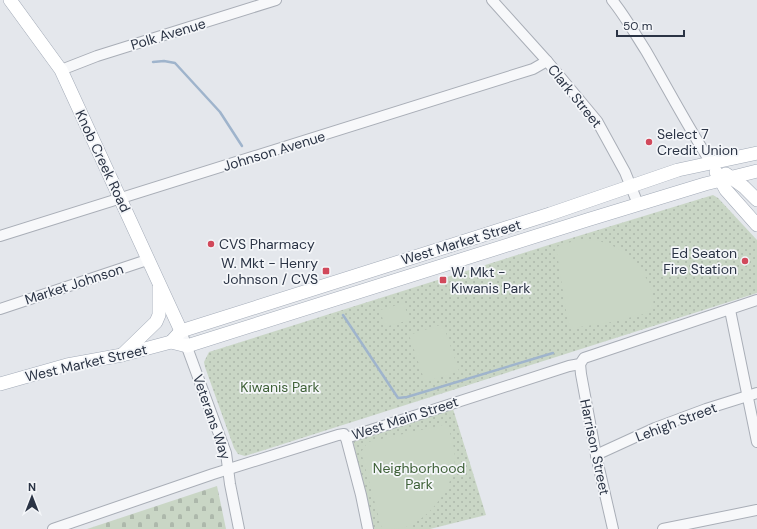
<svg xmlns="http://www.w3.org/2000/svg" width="757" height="529" viewBox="0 0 757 529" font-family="'DM Sans',sans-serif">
<defs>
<pattern id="cemetery-stones" width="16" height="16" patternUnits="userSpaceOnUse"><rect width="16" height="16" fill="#c9d6c5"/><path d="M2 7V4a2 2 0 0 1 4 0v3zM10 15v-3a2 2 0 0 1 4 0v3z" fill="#adb8ab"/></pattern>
<pattern id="park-dots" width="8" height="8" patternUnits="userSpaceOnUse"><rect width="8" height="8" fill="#c9d6c5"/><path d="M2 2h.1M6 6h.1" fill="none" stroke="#adb8ab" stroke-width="1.8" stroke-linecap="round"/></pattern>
</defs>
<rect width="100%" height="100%" fill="#e4e7ec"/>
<path fill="url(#cemetery-stones)" d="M217,486L226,529H87Z"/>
<g fill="url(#park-dots)">
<path d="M713,195L718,198L757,240V293L245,456L238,454L234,448L205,367L204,362L209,352L552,244Z"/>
<path d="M453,409L486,515L430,529H373L353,441Z"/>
</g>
<g fill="#c9d6c5">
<path d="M580,239C586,240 592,240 598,241C625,246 648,271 653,297C654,302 653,308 652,312L612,322L573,328L568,323L556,247Z"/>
<path d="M404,303L409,320L385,327L380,310Z"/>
<path d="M443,324L459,371L425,382L409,335Z"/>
<path d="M447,424C451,435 454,445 455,457C455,485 432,517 406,527C398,529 390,529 382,529L361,452L368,442Z"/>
</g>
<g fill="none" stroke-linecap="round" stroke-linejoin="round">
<g stroke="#9fb4cc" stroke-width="2.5">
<path d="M153,62L164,61L175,63L220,112L242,146"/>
<path d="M343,315L398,398L407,397L553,353"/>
</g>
<g stroke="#a9aeb7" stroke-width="12">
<g id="minor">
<path d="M492,0L547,61L597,121L625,172L638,204"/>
<path d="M612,0C625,16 635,34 646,51C668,89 688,127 711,163"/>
<path d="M61,70L97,56L276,0"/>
<path d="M0,236L533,69L547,61"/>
<path d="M0,309L147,260"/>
<path d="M730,310L757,442"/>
<path d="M181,331L226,453L230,484L239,529"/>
<path d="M580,364L581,374L596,455L613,529"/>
<path d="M346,438L569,366L580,364L584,358L596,354L757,300"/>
<path d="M346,438L361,495L368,529"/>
<path d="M596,455L655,428L706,409L757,393"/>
<path d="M53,529L213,474L338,435L344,434L346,438"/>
<path d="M663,529L757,510"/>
</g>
</g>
<g stroke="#a3abb8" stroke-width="14">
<g id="major">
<path d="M10,0L61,70L181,331"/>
<path d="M716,172L726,190L757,225"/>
<path d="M726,174L744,187L757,200"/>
<path d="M171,342L181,331L550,214L678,170L757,153"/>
<path d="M122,355L156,322L159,315V288"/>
<path d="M0,384L67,365L122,355L171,342L187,346L587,220L705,184L757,171"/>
</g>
</g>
<use href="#minor" stroke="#f7f8fa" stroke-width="10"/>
<use href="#major" stroke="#fff" stroke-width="13"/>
</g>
<g fill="#d1495b" stroke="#f4f6f9" stroke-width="1.5">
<circle cx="649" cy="142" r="4"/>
<circle cx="211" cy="244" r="4"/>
<circle cx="745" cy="261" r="4"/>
<rect x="322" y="267" width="8" height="8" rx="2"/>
<rect x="439" y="276" width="8" height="8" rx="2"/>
</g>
<g text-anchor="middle" stroke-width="3.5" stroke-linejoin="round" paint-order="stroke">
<g font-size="14" fill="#2b3445" stroke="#f4f6f9">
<text transform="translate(168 34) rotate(-17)" y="5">Polk Avenue</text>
<text transform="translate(575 96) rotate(51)" y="5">Clark Street</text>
<text transform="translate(274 151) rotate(-17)" y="5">Johnson Avenue</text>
<text transform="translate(103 161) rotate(65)" y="5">Knob Creek Road</text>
<text transform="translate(461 242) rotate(-17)" y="5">West Market Street</text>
<text transform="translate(74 284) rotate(-18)" y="5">Market Johnson</text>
<text transform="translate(86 363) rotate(-13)" y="5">West Market Street</text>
<text transform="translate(212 417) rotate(71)" y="5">Veterans Way</text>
<text transform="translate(405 418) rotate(-18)" y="5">West Main Street</text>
<text transform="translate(676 422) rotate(-21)" y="5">Lehigh Street</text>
<text transform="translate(595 447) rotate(78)" y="5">Harrison Street</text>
</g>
<g font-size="14" fill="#2b3445" stroke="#f4f6f9" text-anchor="start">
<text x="657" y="139">Select 7<tspan x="657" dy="16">Credit Union</tspan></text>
<text x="219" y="249">CVS Pharmacy</text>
<text x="737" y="258" text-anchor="end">Ed Seaton<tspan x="737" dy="16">Fire Station</tspan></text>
<text x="318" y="268" text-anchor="end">W. Mkt - Henry<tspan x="318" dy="16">Johnson / CVS</tspan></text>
<text x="451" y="277">W. Mkt -<tspan x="451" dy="16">Kiwanis Park</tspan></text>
</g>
<g font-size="14" fill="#3f6138" stroke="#f4f6f9">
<text x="280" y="392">Kiwanis Park</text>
<text x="419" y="473">Neighborhood<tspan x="419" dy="16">Park</tspan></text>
</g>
</g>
<g transform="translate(32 497)" stroke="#f4f6f9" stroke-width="3" paint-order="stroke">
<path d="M0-3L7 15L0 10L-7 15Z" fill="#2b3445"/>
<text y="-6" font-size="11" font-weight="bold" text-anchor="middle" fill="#2b3445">N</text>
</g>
<path d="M617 30v6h67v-6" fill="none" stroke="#2b3445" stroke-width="2"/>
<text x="623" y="30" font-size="12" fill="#2b3445" stroke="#f4f6f9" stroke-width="3" paint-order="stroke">50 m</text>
</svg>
